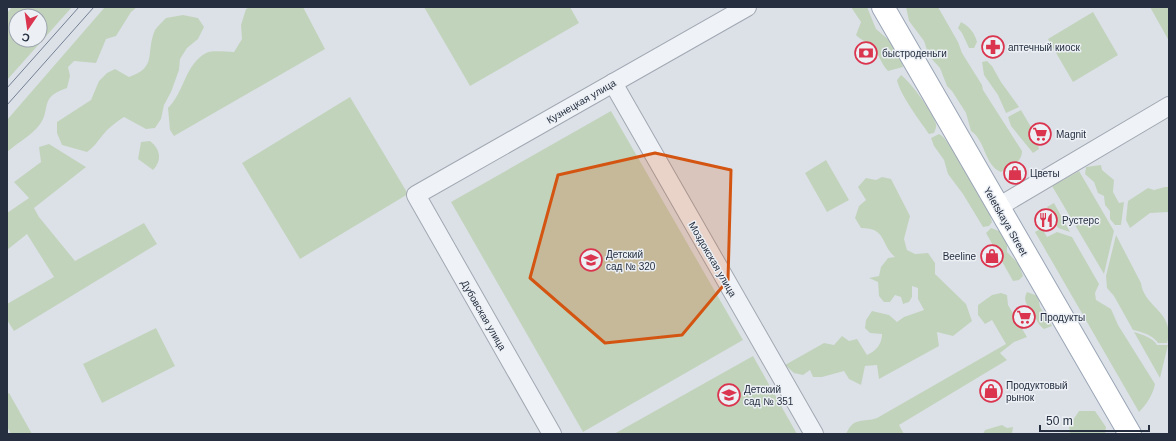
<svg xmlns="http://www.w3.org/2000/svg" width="1176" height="441" viewBox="0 0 1176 441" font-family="Arial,sans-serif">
<rect width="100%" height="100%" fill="#dce1e8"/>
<g fill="#c2d3bc" fill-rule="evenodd">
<path d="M12,7H72L7,80V13ZM16,16H40V40H16Z"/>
<path d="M105,7H137L131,12L116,36L106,39L96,63L74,61L68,67L70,76L67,88C36,98 54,111 36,129C26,139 16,144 7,152V120Z"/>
<path d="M250,7H303L325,49L174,136L170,130L168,108C184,93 185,64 206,53C213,50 226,52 234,52L242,39L241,25L246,9Z"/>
<path d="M424,7H570L579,23L470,86Z"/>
<path d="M851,7H867L876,29L890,41L901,58L903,67L888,71C881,64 880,56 874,49C870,42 861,41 856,35L861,22Z"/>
<path d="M906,7H938L958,42L962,53L982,85L983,90L1022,151C1022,163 1011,166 1001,172C984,165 986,141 971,131L966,113L952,91L947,86L940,68L929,56L924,41L909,21Z"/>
<path d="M1150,7H1169V41Z"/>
<path d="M1093,12L1118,55L1073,82L1048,39Z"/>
<path d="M183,15L198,18L204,27L198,39L187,48L180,59L179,70L171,92L164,105L161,119L155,128L146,129L124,117C116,122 108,128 102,136C97,142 94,147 87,152L62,145L57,133V122L91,100L99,81L107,73L115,69L129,77C158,67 145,53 155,30C158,26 162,22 166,18Z"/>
<path d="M961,22C969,26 975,33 977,42L974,48H969L962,33L958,28Z"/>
<path d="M987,61L992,66L1001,82L1019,107L1006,113L998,95L984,75L982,62Z"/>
<path d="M901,75C910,81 934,114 936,124C937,126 935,131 934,133L929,134C920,121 900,95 897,80Z"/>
<path d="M350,97L408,194L300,259L242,163Z"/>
<path d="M1021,110L1031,127L1032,135L1037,141L1039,149L1033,153L1011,126L1008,117Z"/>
<path d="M611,111L743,340L583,432L451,202Z"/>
<path d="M939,134C946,137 949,148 957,153L961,166L971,175L980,198L989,211L992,222L989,226L983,227L963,194L948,174L944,160L934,146L931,138Z"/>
<path d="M150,141C161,149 162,161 153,170L138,159L141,142Z"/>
<path d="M49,144L86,167L34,208L39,217L75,261L144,223L157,244L14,331L7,320V304L54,277L27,234L7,250V213L29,198L14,182L41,162L39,147Z"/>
<path d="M826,160L849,200L827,212L805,173Z"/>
<path d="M1101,165L1102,170L1114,180L1113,192L1119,203L1124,202L1121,225H1115L1110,219V211L1105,205L1104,196L1098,193L1094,182L1085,174L1086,167Z"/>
<path d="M1079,171L1114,231L1104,274L1052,186Z"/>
<path d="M882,177L891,179L910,216L904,239L907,250L915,254L928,253L935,263V274L966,304L972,321L953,336L937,332L939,346L879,379L877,365L865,366L861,385L849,379L844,371L822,377H813L810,370L803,375L794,373L785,365L824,343L834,345L842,336L849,341L857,339L867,355C876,351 882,344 882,334L870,333L865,328L866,320L872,311L889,315L897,322L904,317L924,310L918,299V288L912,286V297L909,302L903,304L901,297L895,295L890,302H884L879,296L878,282L869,278L879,276L881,267L888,258L895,257C880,244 887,228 861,228L855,218L859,206L866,200L858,187L866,178L876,180Z"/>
<path d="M1165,187H1169V212L1150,213L1130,228L1126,220L1128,201L1148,188L1154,190Z"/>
<path d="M1054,203L1070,232L1058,228L1047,207Z"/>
<path d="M991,228L999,231L1007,244V252L1019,264L1023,276L1019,280L1013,281L986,233Z"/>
<path d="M1042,228L1047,237L1057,232L1072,237L1099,284L1095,293L1096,300L1111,309L1118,325L1155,384C1153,395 1146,405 1139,412L1035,232Z"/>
<path d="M1116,235L1141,283C1144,308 1176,312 1167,343H1158C1153,335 1142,332 1133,330L1114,296L1107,288L1106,276Z"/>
<path d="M1027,292L1038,296L1040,307L1052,326L1044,329C1037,324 1037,319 1033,313C1028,306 1022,301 1027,292Z"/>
<path d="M1001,293L1007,295L1008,305L1027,337L1014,342L1000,353L1007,360L899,425L904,434H846C854,416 863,423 877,418L1006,344L992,320L985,324L978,315V305L992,295Z"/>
<path d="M156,328L175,366L102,403L83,364Z"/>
<path d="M1134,332C1143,335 1152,337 1157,345H1168L1160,378Z"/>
<path d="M753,356L797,434H614Z"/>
<path d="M9,393L32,434H11L7,427V394Z"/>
<path d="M1079,411H1095L1106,427L1105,434H1070L1069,426Z"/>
<path d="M1002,425L1007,428L1013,427L1012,434H983L985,430Z"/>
</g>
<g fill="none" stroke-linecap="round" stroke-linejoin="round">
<g stroke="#a1a8b2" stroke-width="20">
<g id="minor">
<path d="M613,83L814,434"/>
<path d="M998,207L1169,106"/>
<path d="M552,434L416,195L747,7"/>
</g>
</g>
<g stroke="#9aa5b5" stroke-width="24">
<path id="major" d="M883,7L1130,434"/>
</g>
<use href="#minor" stroke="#eff2f6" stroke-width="18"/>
<use href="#major" stroke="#fff" stroke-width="22"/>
<g stroke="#748093" stroke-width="1">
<path d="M7,88L79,7"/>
<path d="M7,105L94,7"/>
</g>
</g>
<path fill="#d45511" fill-opacity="0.2" stroke="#d45511" stroke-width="3" stroke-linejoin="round" d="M655,153L731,170L728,280L682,335L605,343L530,278L558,175Z"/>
<defs>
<g id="pharmacy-ring" transform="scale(1.15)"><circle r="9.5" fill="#ecf0f5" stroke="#da344e" stroke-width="1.5"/><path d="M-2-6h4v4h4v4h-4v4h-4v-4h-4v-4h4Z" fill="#da344e"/></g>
<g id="bank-ring" transform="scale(1.15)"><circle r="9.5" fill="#ecf0f5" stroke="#da344e" stroke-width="1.5"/><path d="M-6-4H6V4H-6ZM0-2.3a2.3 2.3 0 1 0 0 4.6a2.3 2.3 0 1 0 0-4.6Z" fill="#da344e"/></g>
<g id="supermarket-ring" transform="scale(1.15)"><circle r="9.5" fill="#ecf0f5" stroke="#da344e" stroke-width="1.5"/><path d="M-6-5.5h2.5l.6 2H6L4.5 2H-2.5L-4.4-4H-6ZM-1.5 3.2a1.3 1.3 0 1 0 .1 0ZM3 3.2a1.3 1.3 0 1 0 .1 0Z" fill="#da344e"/></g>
<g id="shop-ring" transform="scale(1.15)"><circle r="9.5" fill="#ecf0f5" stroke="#da344e" stroke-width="1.5"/><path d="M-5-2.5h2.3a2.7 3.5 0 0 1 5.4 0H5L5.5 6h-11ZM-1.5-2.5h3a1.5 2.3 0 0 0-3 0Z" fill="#da344e"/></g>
<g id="restaurant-ring" transform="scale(1.15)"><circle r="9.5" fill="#ecf0f5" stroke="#da344e" stroke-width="1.5"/><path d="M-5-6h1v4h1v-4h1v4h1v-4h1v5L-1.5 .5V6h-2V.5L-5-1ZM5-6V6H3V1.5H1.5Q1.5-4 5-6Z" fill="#da344e"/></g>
<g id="school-ring" transform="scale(1.15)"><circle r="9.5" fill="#ecf0f5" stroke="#da344e" stroke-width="1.5"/><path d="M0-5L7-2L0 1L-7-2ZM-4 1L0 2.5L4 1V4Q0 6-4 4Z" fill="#da344e"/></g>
</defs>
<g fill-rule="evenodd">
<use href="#pharmacy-ring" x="993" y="47"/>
<use href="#bank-ring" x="866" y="53"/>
<use href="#supermarket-ring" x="1040" y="134"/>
<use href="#shop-ring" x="1015" y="173"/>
<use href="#restaurant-ring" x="1046" y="220"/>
<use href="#shop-ring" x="992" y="256"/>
<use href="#school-ring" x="591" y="260"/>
<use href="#supermarket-ring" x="1024" y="317"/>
<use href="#shop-ring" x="991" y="391"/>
<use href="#school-ring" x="729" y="395"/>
</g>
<g text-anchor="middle" stroke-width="3" stroke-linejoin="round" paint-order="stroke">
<g font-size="10" fill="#252f40" stroke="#ecf0f5" text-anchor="start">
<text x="1008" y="51">аптечный киоск</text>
<text x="882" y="57">быстроденьги</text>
<text x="1056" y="138">Magnit</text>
<text x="1030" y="177">Цветы</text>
<text x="1062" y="224">Рустерс</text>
<text x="606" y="258">Детский<tspan x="606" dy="12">сад № 320</tspan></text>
<text x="976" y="260" text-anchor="end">Beeline</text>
<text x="1040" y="321">Продукты</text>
<text x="1006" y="389">Продуктовый<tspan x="1006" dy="12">рынок</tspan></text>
<text x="744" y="393">Детский<tspan x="744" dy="12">сад № 351</tspan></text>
</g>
<g font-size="10" fill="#252f40" stroke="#ecf0f5">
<text transform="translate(581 101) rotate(-30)" y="4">Кузнецкая улица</text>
<text transform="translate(1006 221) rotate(60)" y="4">Yeletskaya Street</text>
<text transform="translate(713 259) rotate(60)" y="4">Моздокская улица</text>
<text transform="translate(484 315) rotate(60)" y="4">Дубовская улица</text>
</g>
</g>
<rect width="1176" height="441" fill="none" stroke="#252f40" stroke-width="16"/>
<g transform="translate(28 28) rotate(193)"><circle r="19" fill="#ecf0f5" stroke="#9ca3ad"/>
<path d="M0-3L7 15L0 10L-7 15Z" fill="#da344e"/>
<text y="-6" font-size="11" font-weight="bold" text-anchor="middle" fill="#252f40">С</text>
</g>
<path d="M1040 425v6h109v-6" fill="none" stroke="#252f40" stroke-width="2"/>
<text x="1046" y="425" font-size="12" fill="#252f40" stroke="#ecf0f5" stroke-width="3" paint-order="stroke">50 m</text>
</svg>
